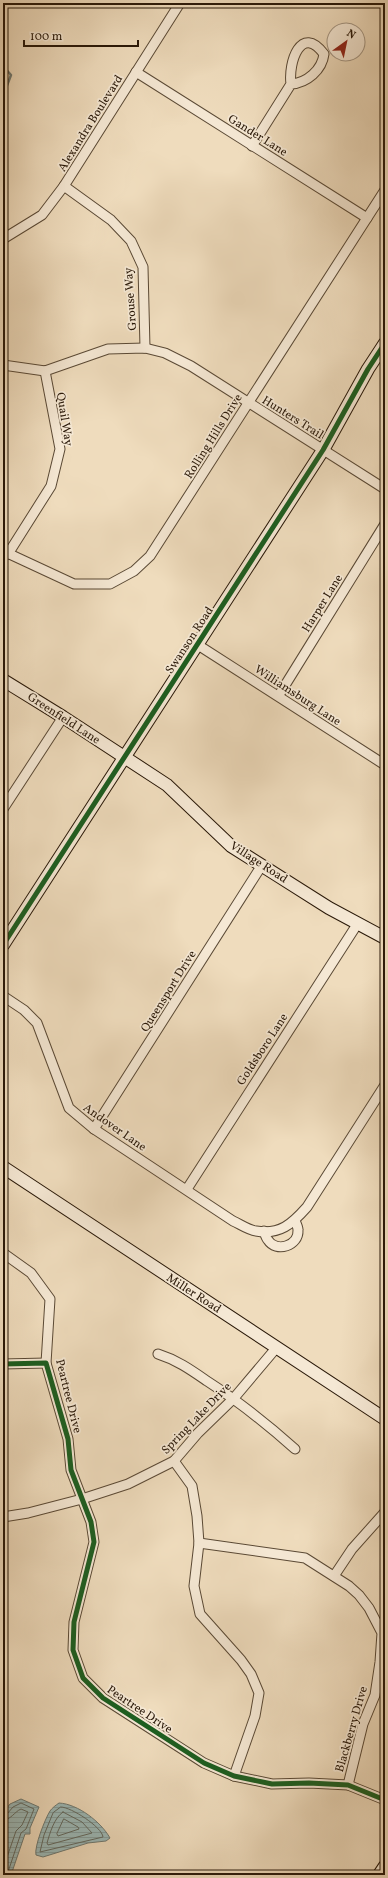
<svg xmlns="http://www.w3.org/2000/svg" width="388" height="1878" viewBox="0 0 388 1878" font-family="Vollkorn,serif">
<defs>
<pattern id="water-rules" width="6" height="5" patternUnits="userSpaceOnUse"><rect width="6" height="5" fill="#9cbab9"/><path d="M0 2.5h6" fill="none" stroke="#869f9e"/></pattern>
</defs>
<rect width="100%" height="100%" fill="#efdcbd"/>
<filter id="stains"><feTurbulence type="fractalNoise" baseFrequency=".005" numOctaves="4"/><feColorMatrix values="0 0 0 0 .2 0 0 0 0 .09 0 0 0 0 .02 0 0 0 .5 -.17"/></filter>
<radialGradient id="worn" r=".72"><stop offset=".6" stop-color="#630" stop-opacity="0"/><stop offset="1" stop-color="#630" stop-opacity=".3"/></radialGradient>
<g fill="url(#water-rules)" stroke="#6e7972">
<path d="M21,1799L39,1807L30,1828V1834H25L11,1875H3V1813L10,1804Z"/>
<path d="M59,1803C78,1804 101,1822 110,1838L106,1841L88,1843L43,1857L36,1855C34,1847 45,1819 50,1811C52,1808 56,1805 59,1803Z"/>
</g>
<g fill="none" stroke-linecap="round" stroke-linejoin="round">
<g stroke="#626960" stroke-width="1">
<path d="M61,1807C71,1807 102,1827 103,1837L40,1852L44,1835L53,1813Z"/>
<path d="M63,1812L82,1822L92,1833L48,1845L47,1843C50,1833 54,1818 63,1812Z"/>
<path d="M3,1815L7,1814L13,1807L21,1803L34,1809L26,1829L21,1833L7,1875"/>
<path d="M64,1819L78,1827L79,1829L58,1836L57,1834Z"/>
<path d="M3,1820C11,1820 14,1812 21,1809L28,1812L22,1825L16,1831L3,1869"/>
</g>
<path stroke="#6e7972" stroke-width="2.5" d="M3,66L11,75L3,96"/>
<g stroke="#5a4935" stroke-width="11">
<g id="street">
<path d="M136,72L367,218"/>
<path d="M252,146L291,84C288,63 301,23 324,54C322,70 307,83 291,84"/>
<path d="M64,186L111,220L131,241L143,267L145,348"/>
<path d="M3,239L42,215L64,186L180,3"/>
<path d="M3,365L45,371L108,349L145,348L165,353L191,366L385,489"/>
<path d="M3,551L74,584H110L134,571L150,556L385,190"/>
<path d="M8,554L51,486L60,449L45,371"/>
<path d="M198,645L385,765"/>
<path d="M279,695L385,524"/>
<path d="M3,809L63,717"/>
<path d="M3,996L24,1010L37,1023L69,1108L94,1129L233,1221C240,1224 248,1230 256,1231C280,1235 292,1224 307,1207L385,1085"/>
<path d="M94,1129L262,865"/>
<path d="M187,1189L358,923"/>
<path d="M264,1231C265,1234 266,1238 268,1240C276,1253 299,1246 298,1230C298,1227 296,1223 295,1221"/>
<path d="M3,1253L31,1273L50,1299L46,1363L68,1439L71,1470L91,1522L94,1542L74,1622L73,1650L83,1678L103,1698L204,1763L234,1776L272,1784L309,1783L348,1785L385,1800"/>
<path d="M158,1354C177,1360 191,1370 207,1381C238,1401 267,1424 295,1449"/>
<path d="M3,1364L46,1363"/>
<path d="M174,1461L192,1486L197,1516L199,1543L194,1586L200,1614L241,1660L251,1674L259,1693L255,1716L234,1776"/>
<path d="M3,1517L28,1513L82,1499L128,1484L174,1461L198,1433L234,1398L277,1347"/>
<path d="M199,1543L305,1558L349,1586L359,1595L369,1608L382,1633L380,1662L375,1695L363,1724L348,1785"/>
<path d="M334,1576L352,1549L385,1512"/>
</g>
</g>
<g stroke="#291808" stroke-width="14">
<g id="secondary">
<path d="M3,680L63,717L167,785L231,846L329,908L385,938"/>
<path d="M3,945L323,450L368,369L385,343"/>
<path d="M3,1167L385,1419"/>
<path d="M379,1875L385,1866"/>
</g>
</g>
<use href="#street" stroke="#f5e8d4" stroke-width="9"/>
<use href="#secondary" stroke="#f5e8d4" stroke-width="12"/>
<g stroke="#f5e8d4" stroke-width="8">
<g id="cycleway">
<path d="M3,945L323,450L368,369L385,343"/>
<path d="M3,1364L46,1363L68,1439L71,1470L91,1522L94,1542L74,1622L73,1650L83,1678L103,1698L204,1763L234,1776L272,1784L309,1783L348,1785L385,1800"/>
</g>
</g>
<use href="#cycleway" stroke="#1b5e20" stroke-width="5"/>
</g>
<g text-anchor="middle" stroke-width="3.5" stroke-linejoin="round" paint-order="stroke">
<g font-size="12" fill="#291808" stroke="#f5e8d4">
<text transform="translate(90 123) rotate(-58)" y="4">Alexandra Boulevard</text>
<text transform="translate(258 135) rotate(32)" y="4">Gander Lane</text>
<text transform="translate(130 299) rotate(-94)" y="4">Grouse Way</text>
<text transform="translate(293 417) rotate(32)" y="4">Hunters Trail</text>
<text transform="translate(65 419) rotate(81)" y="4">Quail Way</text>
<text transform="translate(213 436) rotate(-58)" y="4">Rolling Hills Drive</text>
<text transform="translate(322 603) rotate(-58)" y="4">Harper Lane</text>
<text transform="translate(189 640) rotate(-57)" y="4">Swanson Road</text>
<text transform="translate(298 695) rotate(33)" y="4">Williamsburg Lane</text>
<text transform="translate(64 718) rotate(33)" y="4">Greenfield Lane</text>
<text transform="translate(259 862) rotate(33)" y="4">Village Road</text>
<text transform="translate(168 991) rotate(-58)" y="4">Queensport Drive</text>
<text transform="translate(262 1049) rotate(-57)" y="4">Goldsboro Lane</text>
<text transform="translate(115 1127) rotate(35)" y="4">Andover Lane</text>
<text transform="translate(194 1293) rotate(33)" y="4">Miller Road</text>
<text transform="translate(69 1396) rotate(76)" y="4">Peartree Drive</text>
<text transform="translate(196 1418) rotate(-46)" y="4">Spring Lake Drive</text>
<text transform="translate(140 1709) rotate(34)" y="4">Peartree Drive</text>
<text transform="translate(351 1729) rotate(-74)" y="4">Blackberry Drive</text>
</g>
</g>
<rect width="388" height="1878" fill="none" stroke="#efdcbd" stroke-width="16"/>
<rect x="4" y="4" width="380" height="1870" fill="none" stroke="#291808" stroke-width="2"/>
<rect x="8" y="8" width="372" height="1862" fill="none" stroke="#291808"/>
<g transform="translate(346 42) rotate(33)"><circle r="19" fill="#f5e8d4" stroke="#a39582"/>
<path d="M0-3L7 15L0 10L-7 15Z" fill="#8f2418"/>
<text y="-6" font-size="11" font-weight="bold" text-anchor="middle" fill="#291808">N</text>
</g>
<path d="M24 40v6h114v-6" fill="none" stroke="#291808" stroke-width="2"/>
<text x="30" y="40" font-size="12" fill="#291808" stroke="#f5e8d4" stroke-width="3" paint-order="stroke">100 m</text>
<rect width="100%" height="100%" filter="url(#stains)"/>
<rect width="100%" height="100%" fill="url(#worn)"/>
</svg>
